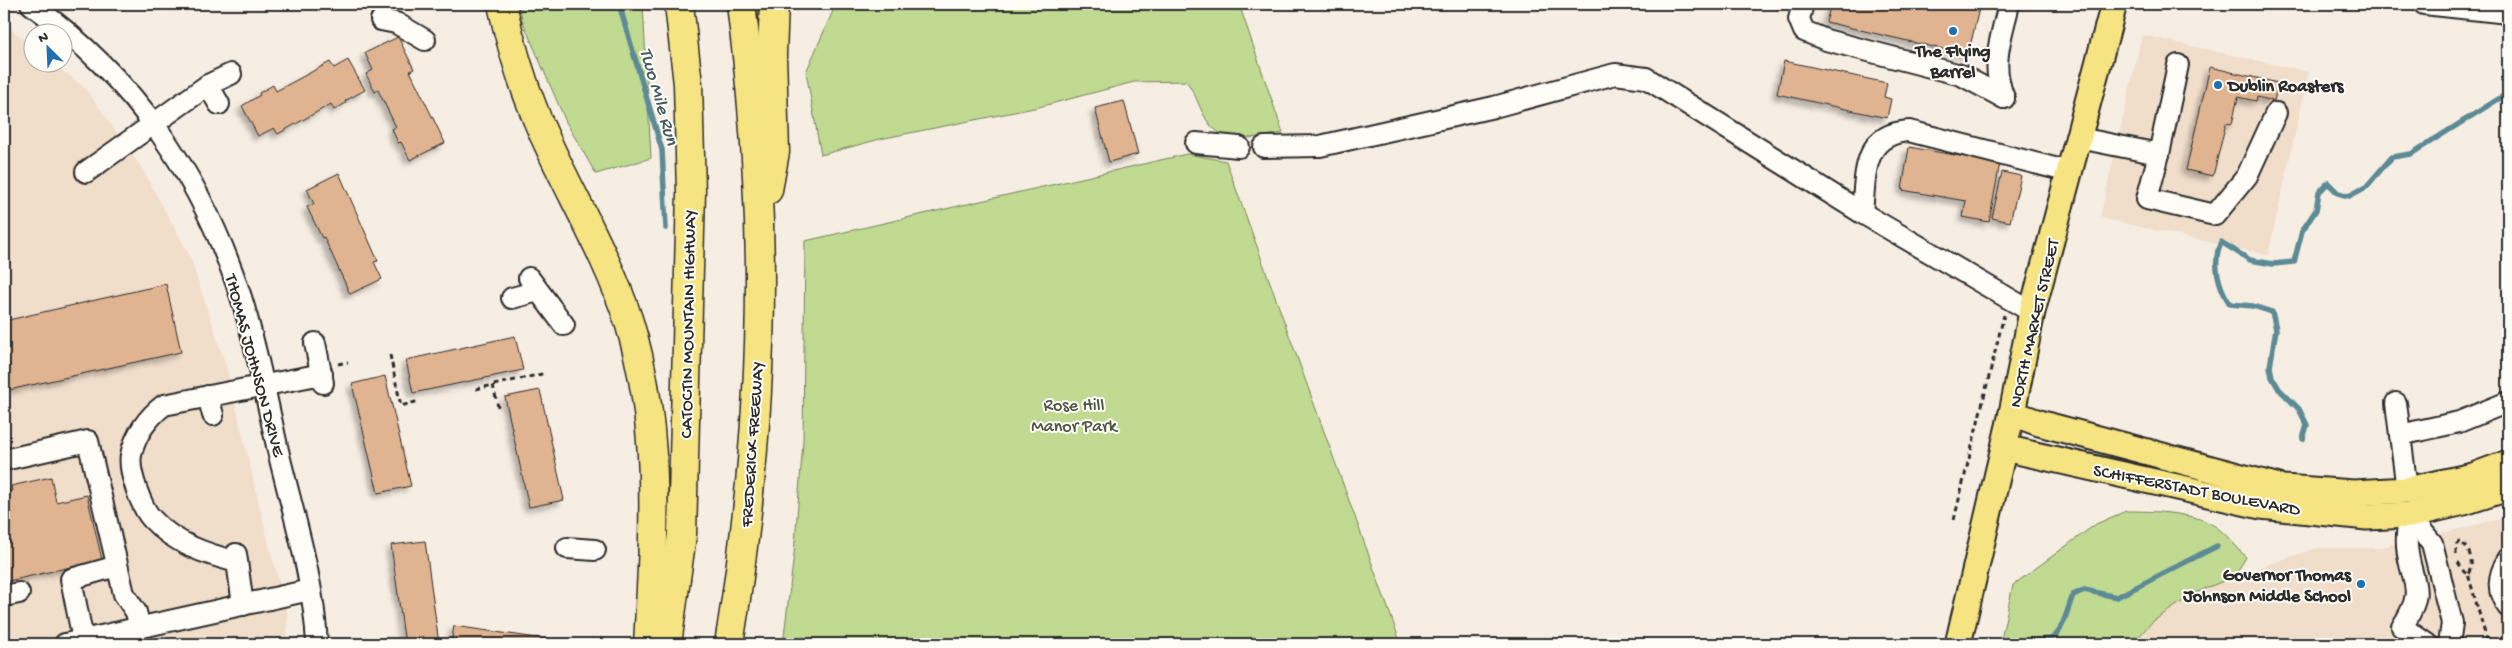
<svg xmlns="http://www.w3.org/2000/svg" width="2512" height="648" viewBox="0 0 2512 648" font-family="'Gochi Hand',sans-serif">
<defs>
<filter id="shadow"><feDropShadow dx="-4.5" dy="4.5" stdDeviation="2.5" flood-color="#0004"/></filter>
</defs>
<rect width="100%" height="100%" fill="#f7eee3"/>
<filter id="ink" filterUnits="userSpaceOnUse"><feTurbulence type="fractalNoise" baseFrequency=".02" numOctaves="2"/><feDisplacementMap in="SourceGraphic" scale="10" xChannelSelector="R" yChannelSelector="G"/><feConvolveMatrix kernelMatrix="1 2 1 2 8 2 1 2 1" color-interpolation-filters="sRGB"/></filter>
<g filter="url(#ink)">
<g fill="#f0ddca">
<path d="M4,24L32,46V62L53,63L86,89L141,167L189,254L226,366L269,545L287,612L288,644H4Z"/>
<path d="M2142,35L2309,72L2268,255L2100,218Z"/>
<path d="M2508,517V644H2132L2152,622L2195,592L2235,576L2316,548H2379Z"/>
</g>
<g fill="#c0da91" stroke="#76825e">
<path d="M520,4H643L651,158L596,174L566,122L522,20Z"/>
<path d="M836,4H1239L1283,133C1257,137 1222,147 1206,119C1198,105 1196,94 1186,81L1134,82L1039,107L880,139L821,155L806,72Z"/>
<path d="M1187,154L1226,161L1401,644H783L794,554L803,442L805,241Z"/>
<path d="M2126,511C2152,511 2199,512 2219,529C2229,537 2237,548 2246,557L2235,576L2195,593L2152,622L2132,644H2000L2013,585L2096,524Z"/>
</g>
<g fill="none" stroke-linecap="round" stroke-linejoin="round">
<g stroke="#5c8a95" stroke-width="5.5">
<path d="M619,4L662,150L666,228"/>
<path d="M2303,439L2307,425L2299,409L2279,389L2272,377L2270,367L2276,329L2272,312L2253,306L2230,304C2218,286 2212,262 2221,242L2250,260L2273,264L2294,262L2302,231L2316,210L2319,192L2328,183L2338,193L2349,196L2366,187L2392,157L2411,154L2508,93"/>
<path d="M2024,644C2033,639 2041,641 2050,639C2062,636 2068,607 2073,595L2084,590L2117,597L2217,546"/>
</g>
</g>
<g fill="#e1b491" stroke="#2b2b2b" filter="url(#shadow)">
<path d="M1831,4H1980L1968,55L1826,22Z"/>
<path d="M398,37L414,69L410,71L445,143L410,160L401,142L398,143L392,129L396,127L378,90L375,92L366,74L373,70L365,53Z"/>
<path d="M348,60L365,90L345,101L346,103L334,110L331,104L278,134L274,128L258,136L242,106L260,95L259,93L273,85L276,91L330,62L334,68Z"/>
<path d="M1784,61L1887,83L1884,97L1891,99L1887,118L1777,94Z"/>
<path d="M2210,67L2278,83L2274,101L2257,97L2256,101L2238,97L2232,124L2226,123L2213,176L2186,170Z"/>
<path d="M1124,101L1138,154L1109,162L1095,108Z"/>
<path d="M1909,147L2000,163L1989,222L1963,217L1966,201L1902,190Z"/>
<path d="M2002,172L2021,176L2010,222L1992,218Z"/>
<path d="M339,173L378,261L374,262L382,279L350,294L324,237L322,238L307,207L314,204L307,189Z"/>
<path d="M166,284L181,352L4,391V321Z"/>
<path d="M515,336L523,370L413,393L406,360Z"/>
<path d="M385,376L411,486L378,493L352,384Z"/>
<path d="M540,390L564,500L529,507L505,397Z"/>
<path d="M51,477L56,502L87,495L102,560L4,582V492L12,491L11,486Z"/>
<path d="M425,541L439,644H405L391,545Z"/>
<path d="M454,626L565,642V644H451Z"/>
</g>
<g fill="none" stroke-linecap="round" stroke-linejoin="round">
<g stroke="#2b2b2b" stroke-width="24">
<g id="minor">
<path d="M31,4C135,79 201,175 241,297C257,348 267,402 279,455C294,517 314,580 317,644"/>
<path d="M1803,4L1799,19L1804,31L1826,40L1961,75L2004,98"/>
<path d="M2424,4L2508,13"/>
<path d="M381,20L396,23L425,40"/>
<path d="M2178,65L2159,154L2147,199L2215,215L2247,176L2276,113"/>
<path d="M208,85L219,104"/>
<path d="M2004,98C1990,63 2001,39 2009,4"/>
<path d="M2079,138L2159,154"/>
<path d="M1196,143L1239,147"/>
<path d="M1264,147L1320,146L1494,107L1615,74L1646,78L1862,213L2032,312"/>
<path d="M86,172L208,85L231,74"/>
<path d="M1862,213C1866,176 1861,134 1909,131L2070,172"/>
<path d="M529,278L564,325"/>
<path d="M512,298L538,291"/>
<path d="M315,343L323,383"/>
<path d="M208,396L213,415"/>
<path d="M2396,403L2407,490"/>
<path d="M2400,435L2459,422L2508,402"/>
<path d="M4,460L88,441L124,594L136,612L140,628"/>
<path d="M2409,515C2408,525 2406,535 2407,546C2410,584 2428,587 2402,627L2427,644"/>
<path d="M2409,515L2432,543L2452,623L2449,644"/>
<path d="M567,548L595,550"/>
<path d="M236,554L243,605"/>
<path d="M2508,559C2498,575 2496,592 2508,607"/>
<path d="M237,562C206,554 175,544 152,519C141,507 128,471 131,455C135,435 148,417 164,405L322,374"/>
<path d="M4,596L19,593"/>
<path d="M83,640L71,579L117,566"/>
<path d="M65,644L310,590"/>
</g>
</g>
<g stroke="#2b2b2b" stroke-width="29">
<g id="major">
<path d="M2012,413L2039,423L2283,488L2354,493L2407,490L2473,476L2508,463"/>
<path d="M2004,448L2261,506L2367,517L2409,515L2464,502L2508,488"/>
<path d="M1958,644L2012,413L2032,312L2114,4"/>
</g>
</g>
<g stroke="#2b2b2b" stroke-width="31">
<g id="highway">
<path d="M502,4C510,43 522,82 537,119C566,188 606,251 629,322C662,428 654,535 648,644"/>
<path d="M768,190L775,152L772,55L774,4"/>
<path d="M667,644L682,535L691,192L688,84L679,4"/>
<path d="M729,644C754,491 766,332 757,177C754,119 748,61 741,4"/>
</g>
</g>
<g stroke="#2b2b2b" stroke-width="3" stroke-dasharray="5 4" stroke-linecap="butt">
<path d="M390,355L401,406L419,401"/>
<path d="M338,364L348,362"/>
<path d="M493,385L498,407"/>
<path d="M476,389L546,373"/>
<path d="M1954,520L2004,315"/>
<path d="M2456,554V545L2459,542C2470,547 2475,563 2468,574"/>
<path d="M2458,562L2464,572L2468,574L2488,644"/>
</g>
<use href="#minor" stroke="#fdfcf7" stroke-width="20"/>
<use href="#major" stroke="#f6e381" stroke-width="25"/>
<use href="#highway" stroke="#f6e381" stroke-width="28"/>
</g>
</g>
<g fill="#1f6fb2" stroke="#fdfcf7" stroke-width="2">
<circle cx="1953" cy="31" r="5"/>
<circle cx="2218" cy="85" r="5"/>
<circle cx="2361" cy="584" r="5"/>
</g>
<g text-anchor="middle" stroke-width="4" stroke-linejoin="round" paint-order="stroke">
<g font-size="18" font-weight="bold" fill="#2b2b2b" stroke="#fdfcf7">
<text x="1953" y="56">The Flying<tspan x="1953" dy="21">Barrel</tspan></text>
<text x="2228" y="91" text-anchor="start">Dublin Roasters</text>
<text x="2351" y="580" text-anchor="end">Governor Thomas<tspan x="2351" dy="21">Johnson Middle School</tspan></text>
</g>
<g font-size="18" fill="#2b2b2b" stroke="#fdfcf7">
<text transform="translate(2033 323) rotate(-77)" y="6">NORTH MARKET STREET</text>
<text transform="translate(687 324) rotate(-89)" y="6">CATOCTIN MOUNTAIN HIGHWAY</text>
<text transform="translate(256 365) rotate(75)" y="6">THOMAS JOHNSON DRIVE</text>
<text transform="translate(751 444) rotate(-86)" y="6">FREDERICK FREEWAY</text>
<text transform="translate(2197 489) rotate(11)" y="6">SCHIFFERSTADT BOULEVARD</text>
</g>
<g font-size="18" fill="#505744" stroke="#fdfcf7">
<text x="1074" y="410">Rose Hill<tspan x="1074" dy="21">Manor Park</tspan></text>
</g>
<g font-size="19" font-style="italic" fill="#445b60" stroke="#fdfcf7">
<text transform="translate(661 96) rotate(74)" y="7">Two Mile Run</text>
</g>
</g>
<rect width="2512" height="648" fill="none" stroke="#fdfcf7" stroke-width="20"/>
<rect x="10" y="10" width="2492" height="628" fill="none" stroke="#2b2b2b" stroke-width="2" filter="url(#ink)"/>
<g transform="translate(48 48) rotate(336)"><circle r="24" fill="#fdfcf7" stroke="#a9a8a5"/>
<path d="M0-4L9 19L0 12L-9 19Z" fill="#1f6fb2"/>
<text y="-8" font-size="14" font-weight="bold" text-anchor="middle" fill="#2b2b2b">N</text>
</g>
</svg>
